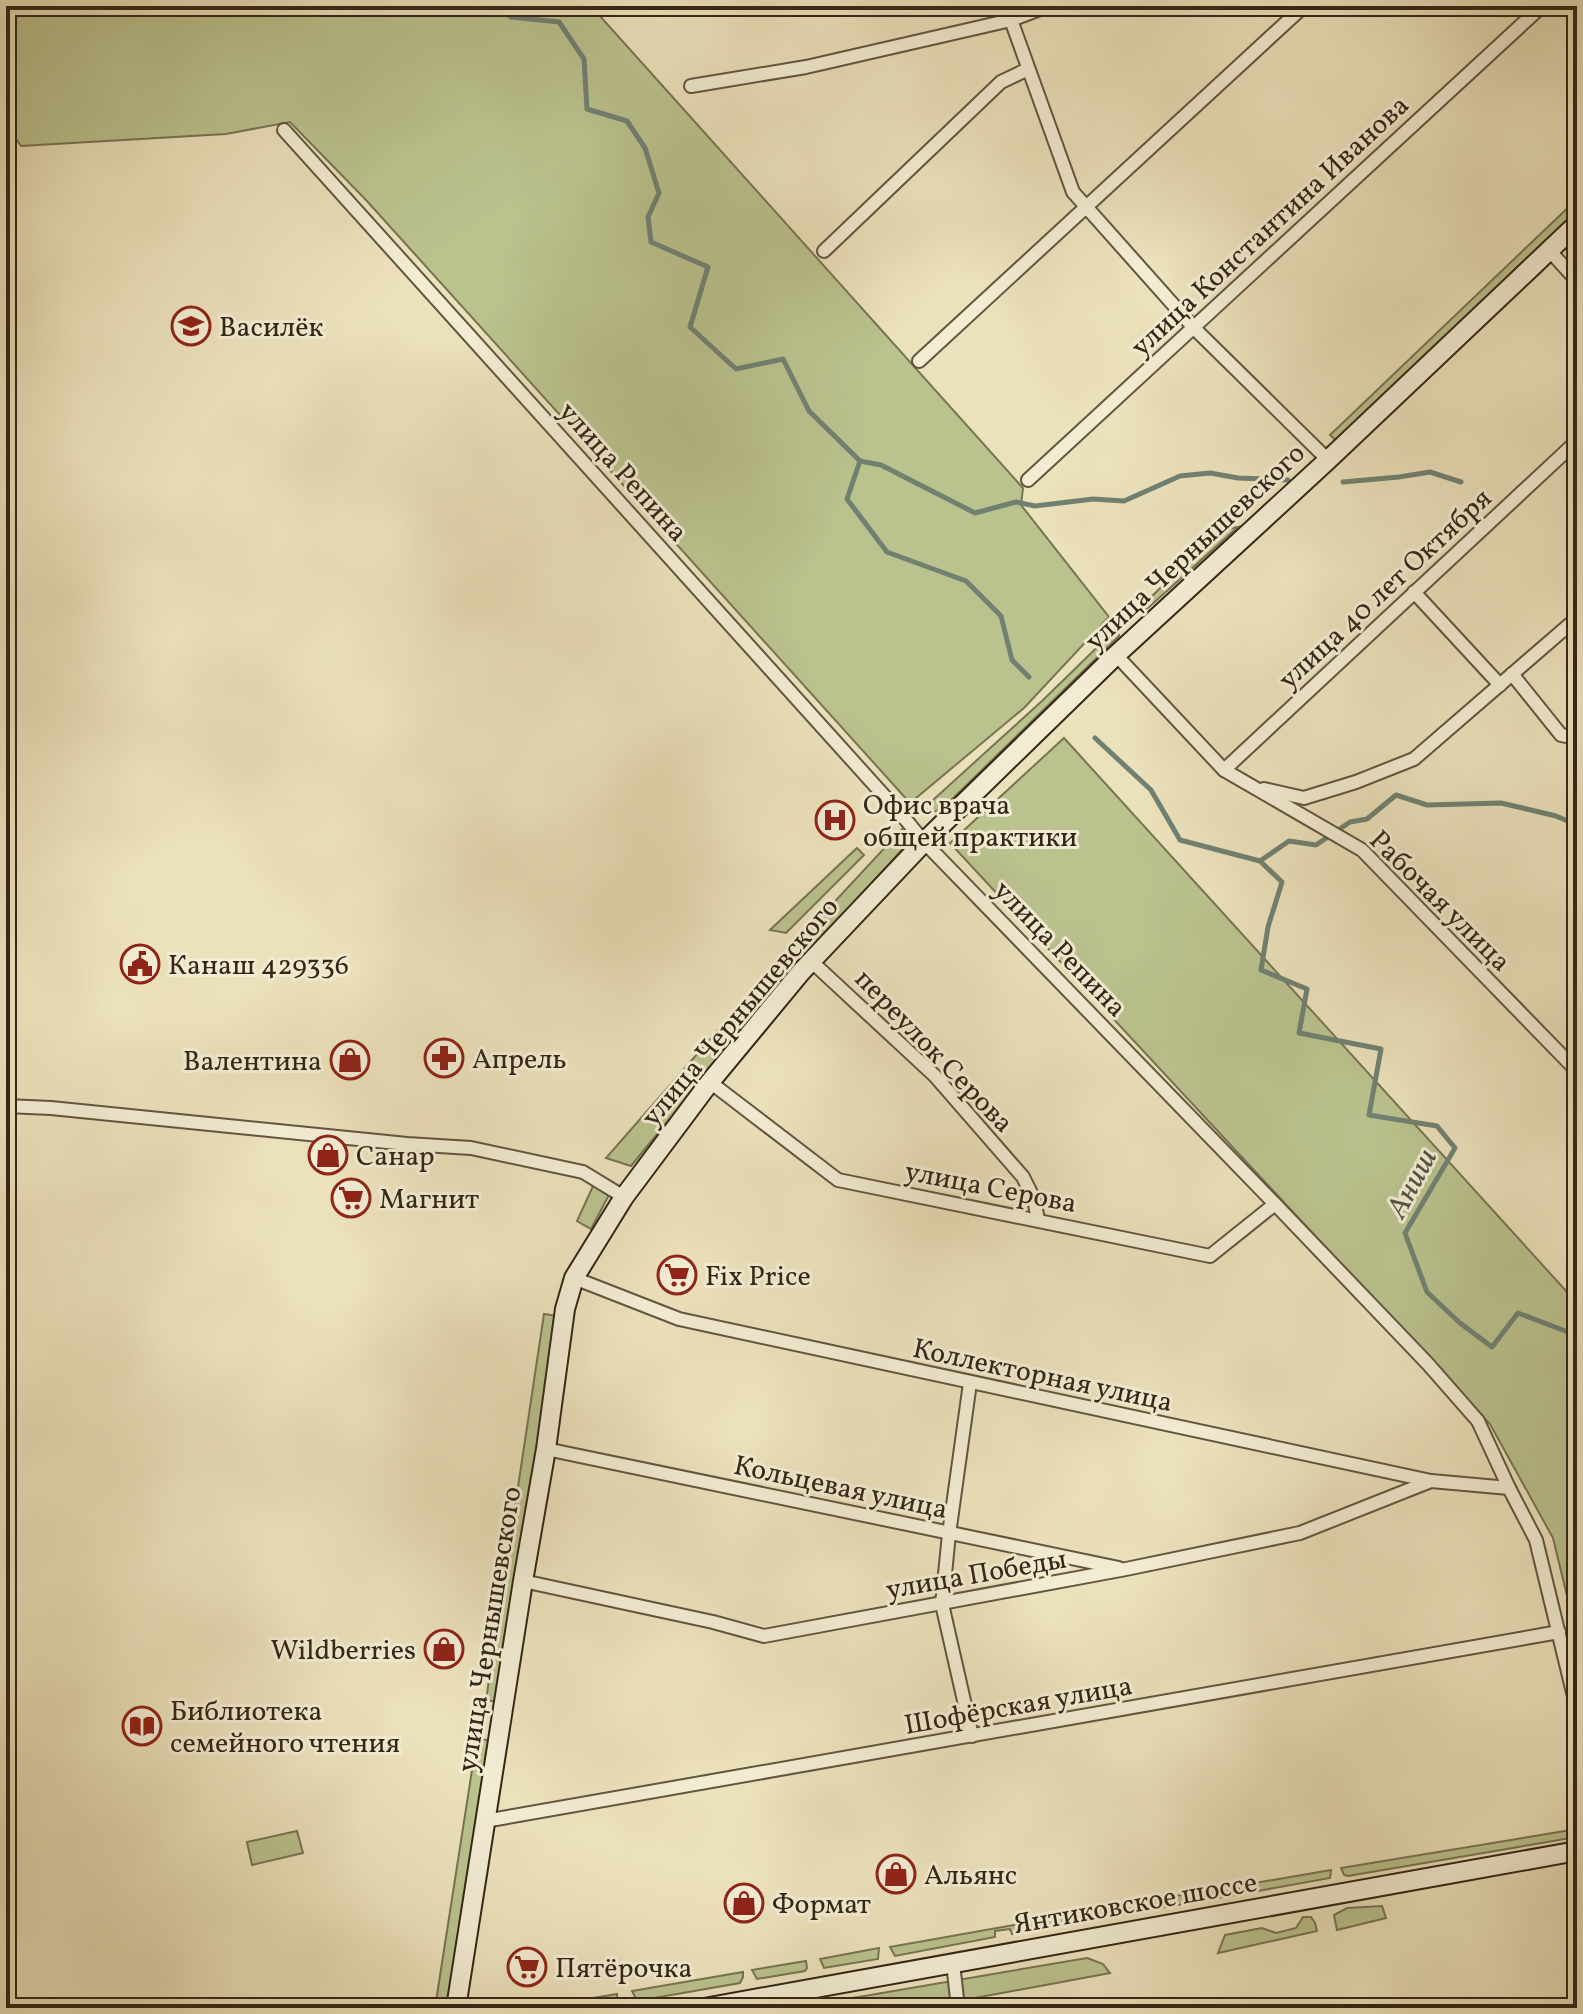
<svg xmlns="http://www.w3.org/2000/svg" width="1583" height="2014" viewBox="0 0 1583 2014" font-family="Vollkorn,serif">
<rect width="100%" height="100%" fill="#ebe1bb"/>
<filter id="stains"><feTurbulence type="fractalNoise" baseFrequency=".0025" numOctaves="4"/><feColorMatrix values="0 0 0 0 .2 0 0 0 0 .09 0 0 0 0 .02 0 0 0 .5 -.17"/></filter>
<radialGradient id="worn" r=".72"><stop offset=".6" stop-color="#630" stop-opacity="0"/><stop offset="1" stop-color="#630" stop-opacity=".3"/></radialGradient>
<g fill="#bac28e" stroke="#777452" stroke-width="2">
<path d="M6,6H591L1023,488L1021,505L1109,617L1024,708L910,803L366,200L290,122L226,134L21,146L6,125Z"/>
<path d="M1577,199V211L1340,438L1334,439L1330,435Z"/>
<path d="M1238,527L1148,608L1140,611L1137,610L1222,530Z"/>
<path d="M1118,627L1119,636L941,810L927,813L922,810L1042,701Z"/>
<path d="M1064,738L1577,1303V1637L1553,1538L1490,1424L950,843Z"/>
<path d="M906,825L912,835V839L809,951L797,942Z"/>
<path d="M857,848L864,855L786,933L770,930Z"/>
<path d="M776,964L788,974L631,1166L606,1158Z"/>
<path d="M594,1184L610,1193L591,1229L577,1221Z"/>
<path d="M544,1314L558,1316L498,1702L486,1700Z"/>
<path d="M477,1738L491,1741L447,2007L435,2008Z"/>
<path d="M1577,1829V1837L1348,1876L1344,1875L1341,1868Z"/>
<path d="M297,1831L303,1853L252,1865L247,1842Z"/>
<path d="M1331,1870L1330,1878L1252,1892L1249,1884Z"/>
<path d="M1239,1885V1893L1235,1895L1043,1928L1040,1926L1038,1920Z"/>
<path d="M1382,1906L1386,1918L1337,1930L1334,1915L1347,1908Z"/>
<path d="M1303,1917H1311L1315,1923L1317,1931L1218,1953L1225,1935L1262,1928L1276,1933L1296,1928Z"/>
<path d="M1030,1922L1031,1927L1025,1931L1012,1934L1010,1929L995,1931V1937L895,1956L890,1947Z"/>
<path d="M879,1948L878,1959L824,1968L820,1959Z"/>
<path d="M1087,1958L1103,1964L1110,1973L921,2008H831L829,2002Z"/>
<path d="M806,1961L807,1968L805,1971L757,1979L752,1970Z"/>
<path d="M743,1972V1977L740,1983L637,2001L632,1991Z"/>
<path d="M617,1994V2002L615,2006L601,2008H533Z"/>
</g>
<g fill="none" stroke-linecap="round" stroke-linejoin="round">
<g stroke="#708172" stroke-width="5">
<path d="M498,6L511,17L559,22L584,59L587,109L627,121L645,148L659,193L648,217L651,242L708,267L690,327L736,369L783,359L809,411L860,461L847,499L887,552L966,581L1001,616L1012,660L1029,677"/>
<path d="M860,461L881,465L975,513L1016,502L1035,506L1093,499L1124,501L1180,476L1210,473L1238,478L1288,480"/>
<path d="M1343,482L1399,477L1430,472L1461,482"/>
<path d="M1095,738L1151,790L1180,840L1260,861L1282,882L1268,927L1261,970L1307,989L1299,1033L1381,1049L1369,1115L1437,1126L1455,1148L1405,1233L1427,1292L1460,1323L1492,1347L1518,1313L1573,1334L1577,1339"/>
<path d="M1260,861L1289,841L1316,845L1350,822L1367,819L1396,795L1427,805L1501,803L1556,816L1577,825"/>
</g>
<g stroke="#62553f" stroke-width="16">
<g id="street">
<path d="M1006,6L1073,192L1194,328L1328,460"/>
<path d="M691,86L806,67L1011,20L1048,6"/>
<path d="M284,130L906,820L924,842L1275,1204L1428,1364L1478,1421L1509,1488L1536,1540L1577,1709"/>
<path d="M1549,250L1577,281"/>
<path d="M824,251L1001,82L1028,69"/>
<path d="M919,361L1304,6"/>
<path d="M1028,480L1542,6"/>
<path d="M1414,592L1500,685"/>
<path d="M1116,655L1224,770L1362,850L1577,1071"/>
<path d="M1512,674L1561,735L1577,738"/>
<path d="M1224,770L1577,441"/>
<path d="M1264,789L1304,798L1356,782L1414,759L1577,618"/>
<path d="M811,961L935,1076L1023,1177L1034,1199L1038,1220"/>
<path d="M710,1082L838,1180L1210,1256L1275,1204"/>
<path d="M6,1106L51,1108L407,1144L471,1148L583,1172L624,1197"/>
<path d="M574,1278L679,1319L1431,1481L1509,1488"/>
<path d="M970,1383L949,1534L942,1604L972,1736"/>
<path d="M546,1449L1119,1568"/>
<path d="M523,1581L713,1622L764,1636L1126,1569L1300,1533L1431,1481"/>
<path d="M485,1821L1559,1632"/>
<path d="M953,1963L958,2008"/>
</g>
</g>
<g stroke="#342616" stroke-width="22">
<g id="secondary">
<path d="M456,2008L523,1581L546,1449L565,1309L574,1278L624,1197L710,1082L801,972L924,842L1116,655L1328,460L1577,224"/>
<path d="M704,2008L1577,1851"/>
</g>
</g>
<use href="#street" stroke="#f2ecd3" stroke-width="12"/>
<use href="#secondary" stroke="#f2ecd3" stroke-width="18"/>
</g>
<defs>
<g id="school-ring" transform="scale(2)"><circle r="9.5" fill="#f2ecd3" stroke="#8f2418" stroke-width="1.5"/><path d="M0-5L7-2L0 1L-7-2ZM-4 1L0 2.5L4 1V4Q0 6-4 4Z" fill="#8f2418"/></g>
<g id="hospital-ring" transform="scale(2)"><circle r="9.5" fill="#f2ecd3" stroke="#8f2418" stroke-width="1.5"/><path d="M-5-5h3v3.5h4V-5h3V5h-3V1.5h-4V5h-3Z" fill="#8f2418"/></g>
<g id="civic-ring" transform="scale(2)"><circle r="9.5" fill="#f2ecd3" stroke="#8f2418" stroke-width="1.5"/><path d="M-.6-6.5H3V-4.5H.6V-3L4-1V1h2V6H-6V1h2V-1L-.6-3ZM-1.2 2.5V6h2.4V2.5Z" fill="#8f2418"/></g>
<g id="pharmacy-ring" transform="scale(2)"><circle r="9.5" fill="#f2ecd3" stroke="#8f2418" stroke-width="1.5"/><path d="M-2-6h4v4h4v4h-4v4h-4v-4h-4v-4h4Z" fill="#8f2418"/></g>
<g id="shop-ring" transform="scale(2)"><circle r="9.5" fill="#f2ecd3" stroke="#8f2418" stroke-width="1.5"/><path d="M-5-2.5h2.3a2.7 3.5 0 0 1 5.4 0H5L5.5 6h-11ZM-1.5-2.5h3a1.5 2.3 0 0 0-3 0Z" fill="#8f2418"/></g>
<g id="supermarket-ring" transform="scale(2)"><circle r="9.5" fill="#f2ecd3" stroke="#8f2418" stroke-width="1.5"/><path d="M-6-5.5h2.5l.6 2H6L4.5 2H-2.5L-4.4-4H-6ZM-1.5 3.2a1.3 1.3 0 1 0 .1 0ZM3 3.2a1.3 1.3 0 1 0 .1 0Z" fill="#8f2418"/></g>
<g id="library-ring" transform="scale(2)"><circle r="9.5" fill="#f2ecd3" stroke="#8f2418" stroke-width="1.5"/><path d="M-6-4Q-3-5.5-.7-3.5V5Q-3 3-6 4ZM6-4Q3-5.5 .7-3.5V5Q3 3 6 4Z" fill="#8f2418"/></g>
</defs>
<g fill-rule="evenodd">
<use href="#school-ring" x="191" y="326"/>
<use href="#hospital-ring" x="835" y="820"/>
<use href="#civic-ring" x="140" y="964"/>
<use href="#pharmacy-ring" x="444" y="1058"/>
<use href="#shop-ring" x="350" y="1060"/>
<use href="#shop-ring" x="328" y="1155"/>
<use href="#supermarket-ring" x="351" y="1198"/>
<use href="#supermarket-ring" x="677" y="1275"/>
<use href="#shop-ring" x="444" y="1649"/>
<use href="#library-ring" x="142" y="1726"/>
<use href="#shop-ring" x="896" y="1874"/>
<use href="#shop-ring" x="744" y="1903"/>
<use href="#supermarket-ring" x="527" y="1967"/>
</g>
<g text-anchor="middle" stroke-width="6" stroke-linejoin="round" paint-order="stroke">
<g font-size="28" fill="#342616" stroke="#f2ecd3">
<text transform="translate(1269 225) rotate(-43)" y="10">улица Константина Иванова</text>
<text transform="translate(624 471) rotate(48)" y="10">улица Репина</text>
<text transform="translate(1194 546) rotate(-43)" y="10">улица Чернышевского</text>
<text transform="translate(1384 588) rotate(-43)" y="10">улица 40 лет Октября</text>
<text transform="translate(1441 900) rotate(45)" y="10">Рабочая улица</text>
<text transform="translate(1061 948) rotate(46)" y="10">улица Репина</text>
<text transform="translate(739 1011) rotate(-50)" y="10">улица Чернышевского</text>
<text transform="translate(935 1050) rotate(46)" y="10">переулок Серова</text>
<text transform="translate(991 1186) rotate(11)" y="10">улица Серова</text>
<text transform="translate(1043 1374) rotate(12)" y="10">Коллекторная улица</text>
<text transform="translate(841 1486) rotate(12)" y="10">Кольцевая улица</text>
<text transform="translate(976 1573) rotate(-10)" y="10">улица Победы</text>
<text transform="translate(488 1629) rotate(-81)" y="10">улица Чернышевского</text>
<text transform="translate(1018 1704) rotate(-10)" y="10">Шофёрская улица</text>
<text transform="translate(1135 1902) rotate(-10)" y="10">Янтиковское шоссе</text>
</g>
<g font-size="28" fill="#342616" stroke="#f2ecd3" text-anchor="start">
<text x="219" y="336">Василёк</text>
<text x="863" y="814">Офис врача<tspan x="863" dy="32">общей практики</tspan></text>
<text x="168" y="974">Канаш 429336</text>
<text x="472" y="1068">Апрель</text>
<text x="322" y="1070" text-anchor="end">Валентина</text>
<text x="356" y="1165">Санар</text>
<text x="379" y="1208">Магнит</text>
<text x="705" y="1285">Fix Price</text>
<text x="416" y="1659" text-anchor="end">Wildberries</text>
<text x="170" y="1720">Библиотека<tspan x="170" dy="32">семейного чтения</tspan></text>
<text x="924" y="1884">Альянс</text>
<text x="772" y="1913">Формат</text>
<text x="555" y="1977">Пятёрочка</text>
</g>
<g font-size="30" font-style="italic" fill="#525444" stroke="#f2ecd3">
<text transform="translate(1411 1183) rotate(-62)" y="10">Аниш</text>
</g>
</g>
<rect width="1583" height="2014" fill="none" stroke="#ebe1bb" stroke-width="32"/>
<rect x="8" y="8" width="1567" height="1998" fill="none" stroke="#342616" stroke-width="4"/>
<rect x="16" y="16" width="1551" height="1982" fill="none" stroke="#342616" stroke-width="2"/>
<rect width="100%" height="100%" filter="url(#stains)"/>
<rect width="100%" height="100%" fill="url(#worn)"/>
</svg>
